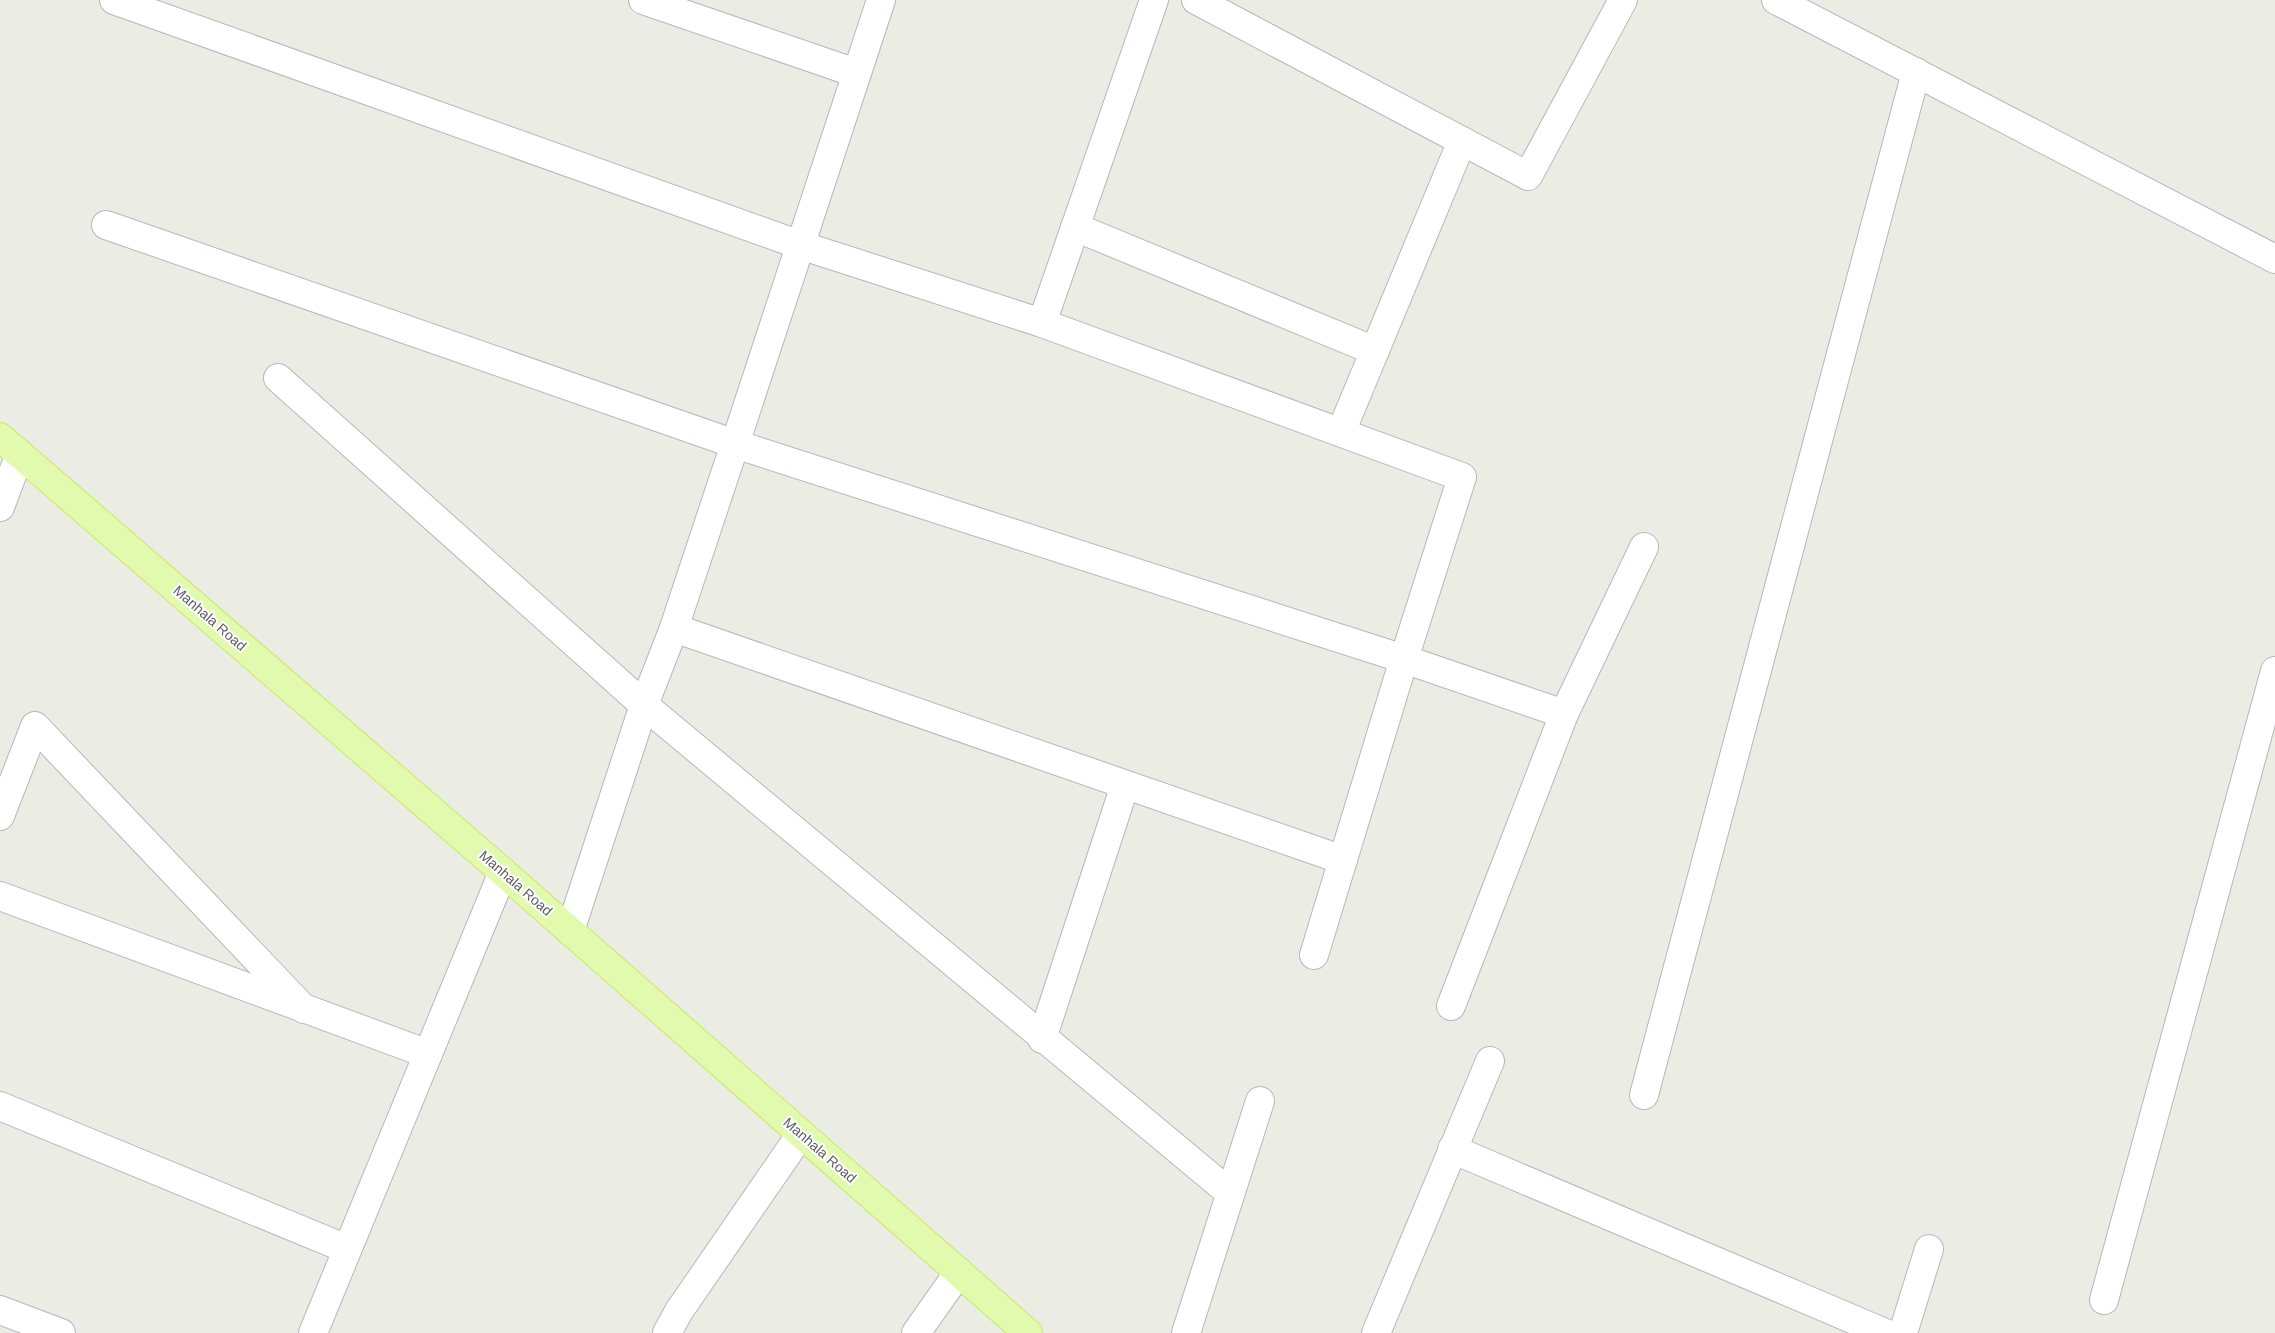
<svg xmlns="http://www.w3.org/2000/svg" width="2275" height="1333" viewBox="0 0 2275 1333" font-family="Helvetica,sans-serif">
<rect width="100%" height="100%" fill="#ebede4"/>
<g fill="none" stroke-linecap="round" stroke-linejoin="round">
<g stroke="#b7b6bd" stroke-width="30">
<g id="minor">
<path d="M114,0L800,245L1042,323L1462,477L1404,659L1314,955"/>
<path d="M643,0L856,73"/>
<path d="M1196,0L1528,176L1623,0"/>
<path d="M1776,0L2275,259"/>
<path d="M106,225L735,444L1404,659L1564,714"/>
<path d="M1075,227L1375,351"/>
<path d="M1042,323L1154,0"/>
<path d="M278,378L644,705L1230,1193"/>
<path d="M1341,432L1462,141"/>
<path d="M0,507L20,454"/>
<path d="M674,628L1343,860"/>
<path d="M0,816L35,726L304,1009"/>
<path d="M0,896L428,1054"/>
<path d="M570,931L644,705L674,628L735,444L881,0"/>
<path d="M1451,1006L1564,714L1644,547"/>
<path d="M1042,1039L1125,785"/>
<path d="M1644,1095L1916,72"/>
<path d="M0,1106L347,1249"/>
<path d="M1452,1149L1885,1333"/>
<path d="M2104,1300L2275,671"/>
<path d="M0,1310L61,1333"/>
<path d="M313,1333L503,872"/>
<path d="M667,1333L679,1311L801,1134"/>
<path d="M916,1333L959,1272"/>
<path d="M1186,1333L1260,1101"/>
<path d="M1376,1333L1490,1061"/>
<path d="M1903,1333L1929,1249"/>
</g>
</g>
<g stroke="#cce862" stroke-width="30">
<path id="primary" d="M0,437L503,872L1028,1333"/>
</g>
<use href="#minor" stroke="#fff" stroke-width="28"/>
<use href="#primary" stroke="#e1faad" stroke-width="28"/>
</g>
<g text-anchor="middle" stroke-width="4" stroke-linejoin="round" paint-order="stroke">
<g font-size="14" fill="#5c5c63" stroke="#fff">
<text transform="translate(210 618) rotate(41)" y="5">Manhala Road</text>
<text transform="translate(516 883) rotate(41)" y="5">Manhala Road</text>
<text transform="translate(820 1150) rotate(41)" y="5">Manhala Road</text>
</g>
</g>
</svg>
